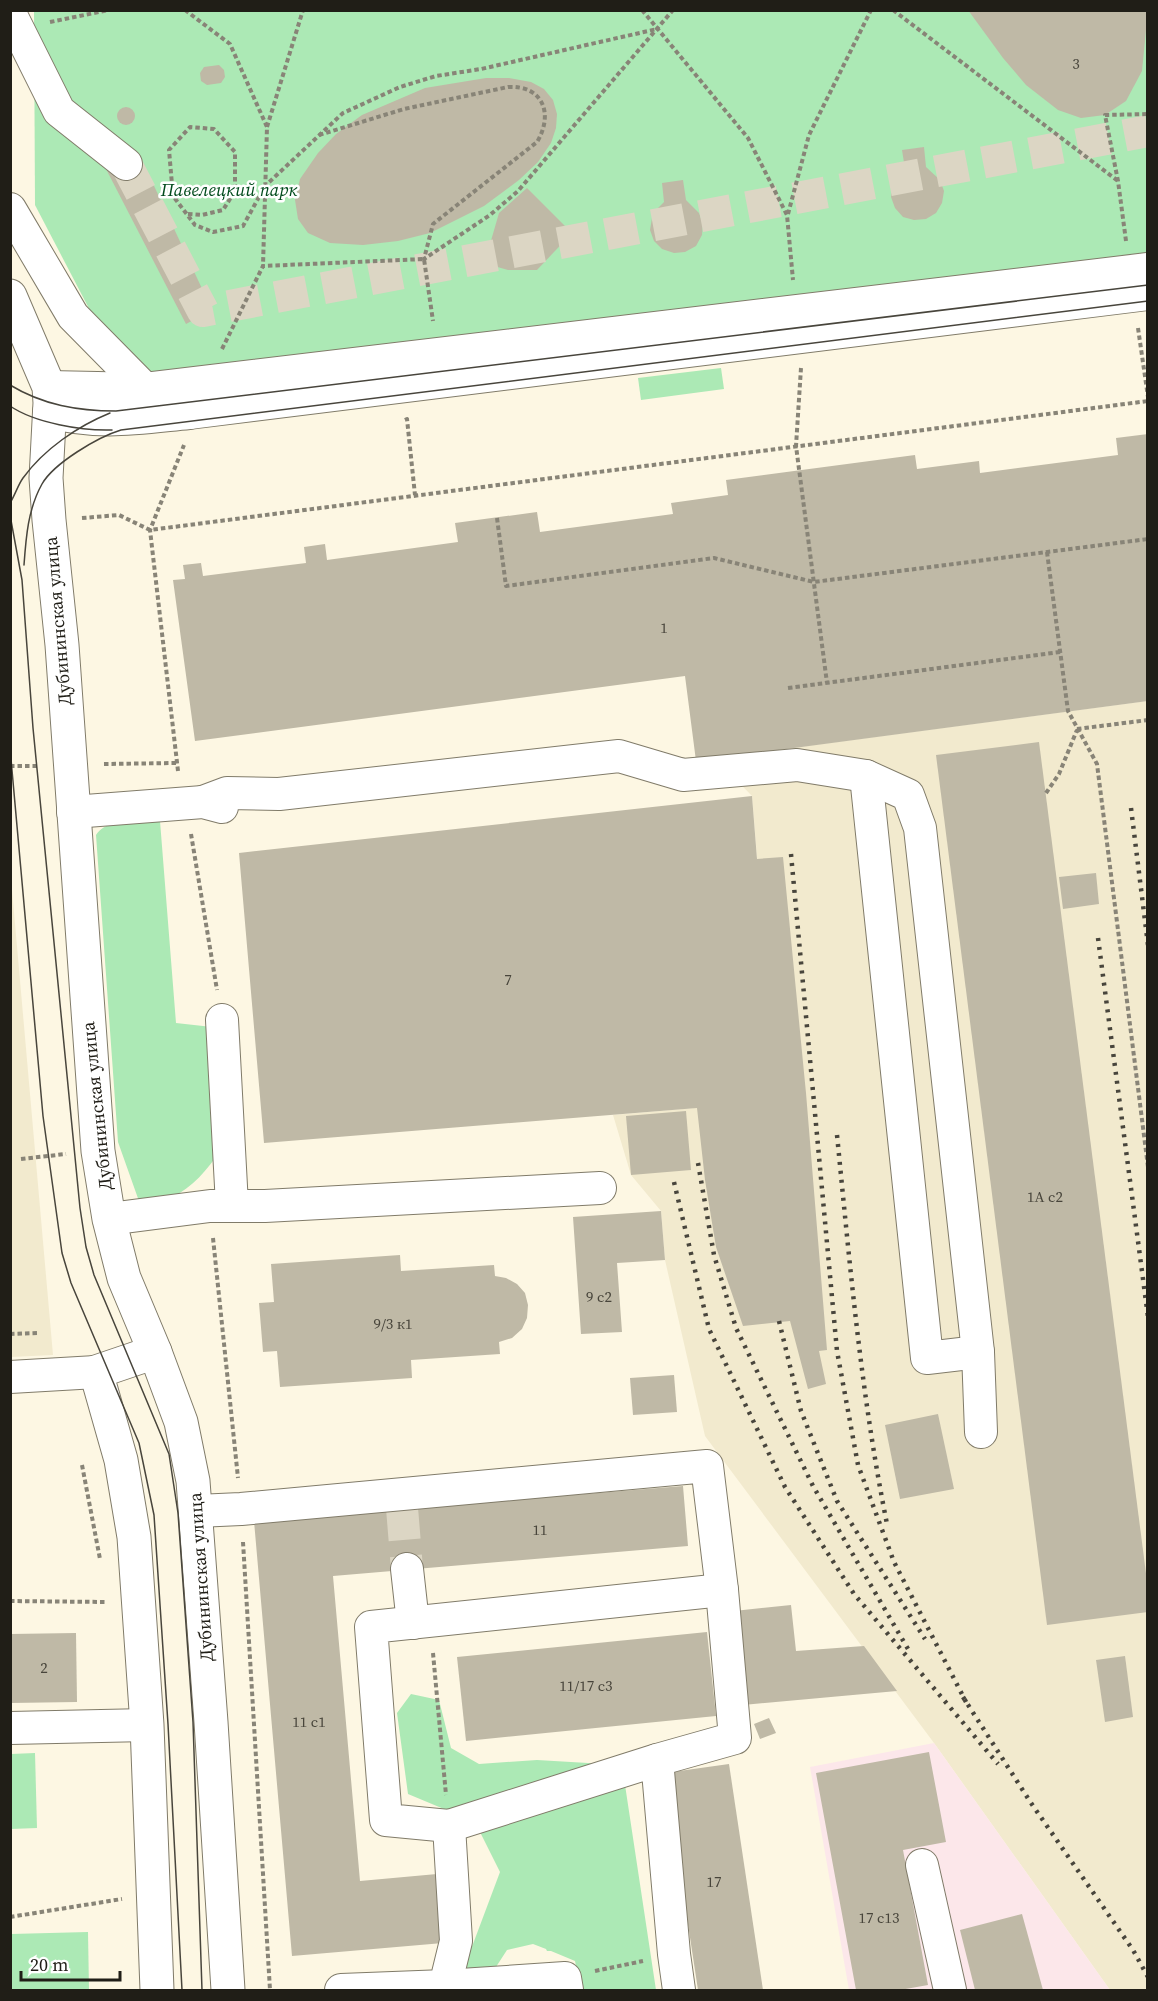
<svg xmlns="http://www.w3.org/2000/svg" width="1158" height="2001" viewBox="0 0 1158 2001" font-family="'Source Serif 4',serif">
<rect width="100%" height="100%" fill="#fdf7e3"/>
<g fill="#f2eace">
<path d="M1147,701V1990H1110L934,1743L705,1436L665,1260L661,1211L631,1175L613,1115L777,1101L752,796L715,758Z"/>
<path d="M10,867L53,1355L11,1357H10Z"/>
</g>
<path fill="#fce7ea" d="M934,1743L1110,1990H849L810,1767Z"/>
<g fill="#ace9b5">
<path d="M34,11H1147V275L147,378L96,322L35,205Z"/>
<path d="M721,368L724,389L641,400L638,378Z"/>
<path d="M160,821L176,1023L212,1027L220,1151C208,1169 192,1188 172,1197C163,1201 150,1202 140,1204L118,1142L96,835C109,816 140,822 160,821Z"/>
<path d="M411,1694L439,1700L451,1748L479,1764L537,1760L622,1765L656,1990H581L575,1961L551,1951H547L546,1949L533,1944L507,1950L481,1990H449L473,1944L500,1872L475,1822L408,1794L397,1713Z"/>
<path d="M35,1753L37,1828L11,1829V1754Z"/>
<path d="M88,1932L89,1990H11V1934Z"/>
</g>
<g fill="#bfb9a6">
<path d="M968,10H1148L1142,71L1126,101L1105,115L1081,118L1058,110L1026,85L1003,58Z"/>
<path d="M219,65L224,70L225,77L221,83L207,85L201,81L200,73L204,67Z"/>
<path d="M486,78H509L531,82L544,89L553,100L557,114L556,128L551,143L538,162L519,180L484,206L430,233L398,241L363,245L330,243L308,233L298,219L295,200L300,179L318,153L336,134L362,115L425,88Z"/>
<circle cx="126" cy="116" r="9"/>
<path d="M924,147L926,167L940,180L944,191L942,203L936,213L926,219L914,220L903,217L895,208L891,197L892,185L905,169L902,150Z"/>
<path d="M141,158L212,310L186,324L106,169Z"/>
<path d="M683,180L686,200L699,213L703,224L702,235L696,246L685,252L674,253L662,249L654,241L650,230L652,218L658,208L664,202L662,183Z"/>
<path d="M527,188L572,233L537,270H508L494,266L488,251L499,213Z"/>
<path d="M1148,434V701L696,761L685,676L195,741L173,580L185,579L183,565L201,563L203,576L306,563L304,547L325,544L327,560L458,542L455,523L537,512L540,532L673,514L671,503L728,495L726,480L915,455L917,469L979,461L980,473L1118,455L1116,438Z"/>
<path d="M1039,742L1148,1589V1612L1047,1625L936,755Z"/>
<path d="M752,796L757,859L783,857L806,1093L827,1350L819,1351L826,1384L808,1389L790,1321L743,1326L716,1247L705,1180L697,1108L264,1143L239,853Z"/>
<path d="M1096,873L1099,904L1063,909L1059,877Z"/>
<path d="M686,1111L691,1170L631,1175L626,1116Z"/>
<path d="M661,1211L665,1260L617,1263L622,1332L581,1334L573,1217Z"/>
<path d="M400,1255L401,1271L494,1265L495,1276L506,1278L517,1284L525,1293L528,1305L527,1318L522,1329L512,1338L499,1342L500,1354L411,1360L412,1378L280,1387L277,1351L263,1352L259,1303L274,1302L271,1264Z"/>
<path d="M674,1375L677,1412L633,1415L630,1378Z"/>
<path d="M938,1414L954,1489L900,1499L885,1425Z"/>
<path d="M683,1486L688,1546L333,1576L360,1881L437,1874L443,1943L292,1956L254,1521Z"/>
<path d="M791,1605L796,1651L864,1646L897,1691L743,1705L734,1611Z"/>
<path d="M707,1632L716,1716L466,1741L457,1657Z"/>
<path d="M76,1633L77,1702L10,1703V1634Z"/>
<path d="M1125,1656L1133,1717L1105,1722L1096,1660Z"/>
<path d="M769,1718L776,1733L760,1739L754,1724Z"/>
<path d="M929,1752L946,1842L903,1850L928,1985L900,1990H856L816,1773Z"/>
<path d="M729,1764L763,1990H698L665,1773Z"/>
<path d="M1022,1914L1043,1990H975L960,1930Z"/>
</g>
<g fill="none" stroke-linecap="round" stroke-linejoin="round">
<g stroke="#dcd6c4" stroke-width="32" stroke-dasharray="32 16" stroke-linecap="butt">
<path d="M126,164L203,311L1148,131"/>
<path d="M402,1508L407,1569"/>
</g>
<g stroke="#807b69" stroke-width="34">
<g id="minor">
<path d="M10,13L59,111L126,164"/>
<path d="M10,209L73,316L145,389L189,413L1148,294"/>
<path d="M49,387L145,389L1148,269"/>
<path d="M49,412C100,425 138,418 189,413"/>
<path d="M866,776L927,1358L978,1352"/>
<path d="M203,802L227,793L279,794L619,756L683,775L797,765L866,776L908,795L920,828L978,1352L981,1432"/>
<path d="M73,812L203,802L222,807"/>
<path d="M222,1020L232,1205"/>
<path d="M109,1219L210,1206H265L600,1188"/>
<path d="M10,1377L96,1372"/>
<path d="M197,1511L241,1509L707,1466L722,1590L735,1738L657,1760"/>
<path d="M407,1569L413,1623"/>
<path d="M10,1728L147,1725"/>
<path d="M449,1826L657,1760L674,1954L679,1990"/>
<path d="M922,1865L950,1990"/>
<path d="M445,1986L565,1978L567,1990"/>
<path d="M341,1990L445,1986L456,1941L449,1826L386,1820L371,1627L722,1590"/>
</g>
</g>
<g stroke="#807b69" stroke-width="35">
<g id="major">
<path d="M10,296L49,387L50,403L46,478L49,520L62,645L98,1151L109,1219L124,1278L155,1352L181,1422L193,1481L211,1722L228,1990"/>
<path d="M155,1352L96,1372L121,1460L134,1537L147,1725L157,1990"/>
</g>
</g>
<g stroke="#888477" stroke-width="4" stroke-dasharray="4.5 3" stroke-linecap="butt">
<path d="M185,10L230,44L267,127L263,266"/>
<path d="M642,10L748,138L787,215L793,280"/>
<path d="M893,10L1118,181"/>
<path d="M50,22L109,10"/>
<path d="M267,127L303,10"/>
<path d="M319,135L404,109L508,87C543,85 554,114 537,142L433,224L424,259L490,215L518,191L673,10"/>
<path d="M188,214L202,215L223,210L235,191V152L214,129L190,127L169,150L173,196L195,225L213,232L243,226L265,186L343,113L400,87L436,76L481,69L657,29"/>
<path d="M788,214L809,135L871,10"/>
<path d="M1126,241L1118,181L1105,115L1148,114"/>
<path d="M1138,328L1148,397"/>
<path d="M222,349L263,266L424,259L433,321"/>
<path d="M801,368L796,446L827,683"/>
<path d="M405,420L407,419L415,495"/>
<path d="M82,518L119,515L150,530L1148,401"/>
<path d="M497,518L506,586L714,558L814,582L1148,539"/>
<path d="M1047,552L1068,711L1097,764L1148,1167"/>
<path d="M788,688L1060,652"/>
<path d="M1077,729L1148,720"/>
<path d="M104,764L176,763"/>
<path d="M10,766H37"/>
<path d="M178,771L150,530L184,445"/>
<path d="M1046,793L1059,774L1077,730"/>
<path d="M191,834L217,990"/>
<path d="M21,1159L66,1154"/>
<path d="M213,1238L238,1478"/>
<path d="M10,1334L39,1333"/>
<path d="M82,1465L100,1559"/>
<path d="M243,1542L270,1990"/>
<path d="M10,1601L105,1602"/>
<path d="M433,1653L446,1795"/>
<path d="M10,1917L122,1899"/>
<path d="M595,1971L643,1961"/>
</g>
<use href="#minor" stroke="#fff" stroke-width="32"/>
<use href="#major" stroke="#fff" stroke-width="33"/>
<g stroke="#48453c" stroke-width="1.5">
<path d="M10,385C43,405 78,411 116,411L1148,285"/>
<path d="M10,406C35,423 82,431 112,430"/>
<path d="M10,503C15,495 18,485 23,478C44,449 78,426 110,413"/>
<path d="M10,515L22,580L33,728L80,1208L86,1247L94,1275L169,1454L178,1513L193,1722L202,1990"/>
<path d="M24,565C26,537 28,509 42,484C54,463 98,437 121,430L1148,301"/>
<path d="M10,748L43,1116L62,1253L71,1283L139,1443L154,1515L168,1724L182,1990"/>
</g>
<g stroke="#48453c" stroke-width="4.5" stroke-dasharray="3 6" stroke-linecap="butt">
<path d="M1131,808L1148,945"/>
<path d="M791,854L837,1351L858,1465L894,1562L966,1702"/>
<path d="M1098,938L1148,1317"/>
<path d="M837,1135C850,1265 861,1395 887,1524"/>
<path d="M698,1163L714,1255L736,1328L813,1486L908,1649"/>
<path d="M674,1182L709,1329L785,1487L854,1594L998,1764"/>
<path d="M779,1321L801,1411L837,1501L925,1639"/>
<path d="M963,1697L1031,1803L1133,1950L1148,1977"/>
</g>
</g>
<g text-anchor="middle" stroke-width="5" stroke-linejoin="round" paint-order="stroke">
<g font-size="15" fill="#48453b">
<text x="1076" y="69">3</text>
<text x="664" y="633">1</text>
<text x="508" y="985">7</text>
<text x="1045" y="1202">1A c2</text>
<text x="599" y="1302">9 c2</text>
<text x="393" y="1329">9/3 к1</text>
<text x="540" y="1535">11</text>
<text x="44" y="1673">2</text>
<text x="586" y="1691">11/17 с3</text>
<text x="309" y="1727">11 с1</text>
<text x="714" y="1887">17</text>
<text x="879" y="1923">17 с13</text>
</g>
<g font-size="18" font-style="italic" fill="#004b1c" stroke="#fff">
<text x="229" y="196">Павелецкий парк</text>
</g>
<g font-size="18" fill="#201e17" stroke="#fff">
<text transform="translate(58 621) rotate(-95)" y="6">Дубининская улица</text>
<text transform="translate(97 1106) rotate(-96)" y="6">Дубининская улица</text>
<text transform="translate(201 1577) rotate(-94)" y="6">Дубининская улица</text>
</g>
</g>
<rect width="1158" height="2001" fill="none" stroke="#201e17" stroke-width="24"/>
<path d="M21 1971v9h99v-9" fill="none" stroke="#201e17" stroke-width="3"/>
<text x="30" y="1971" font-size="18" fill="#201e17" stroke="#ffffff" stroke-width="4.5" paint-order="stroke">20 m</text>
</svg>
